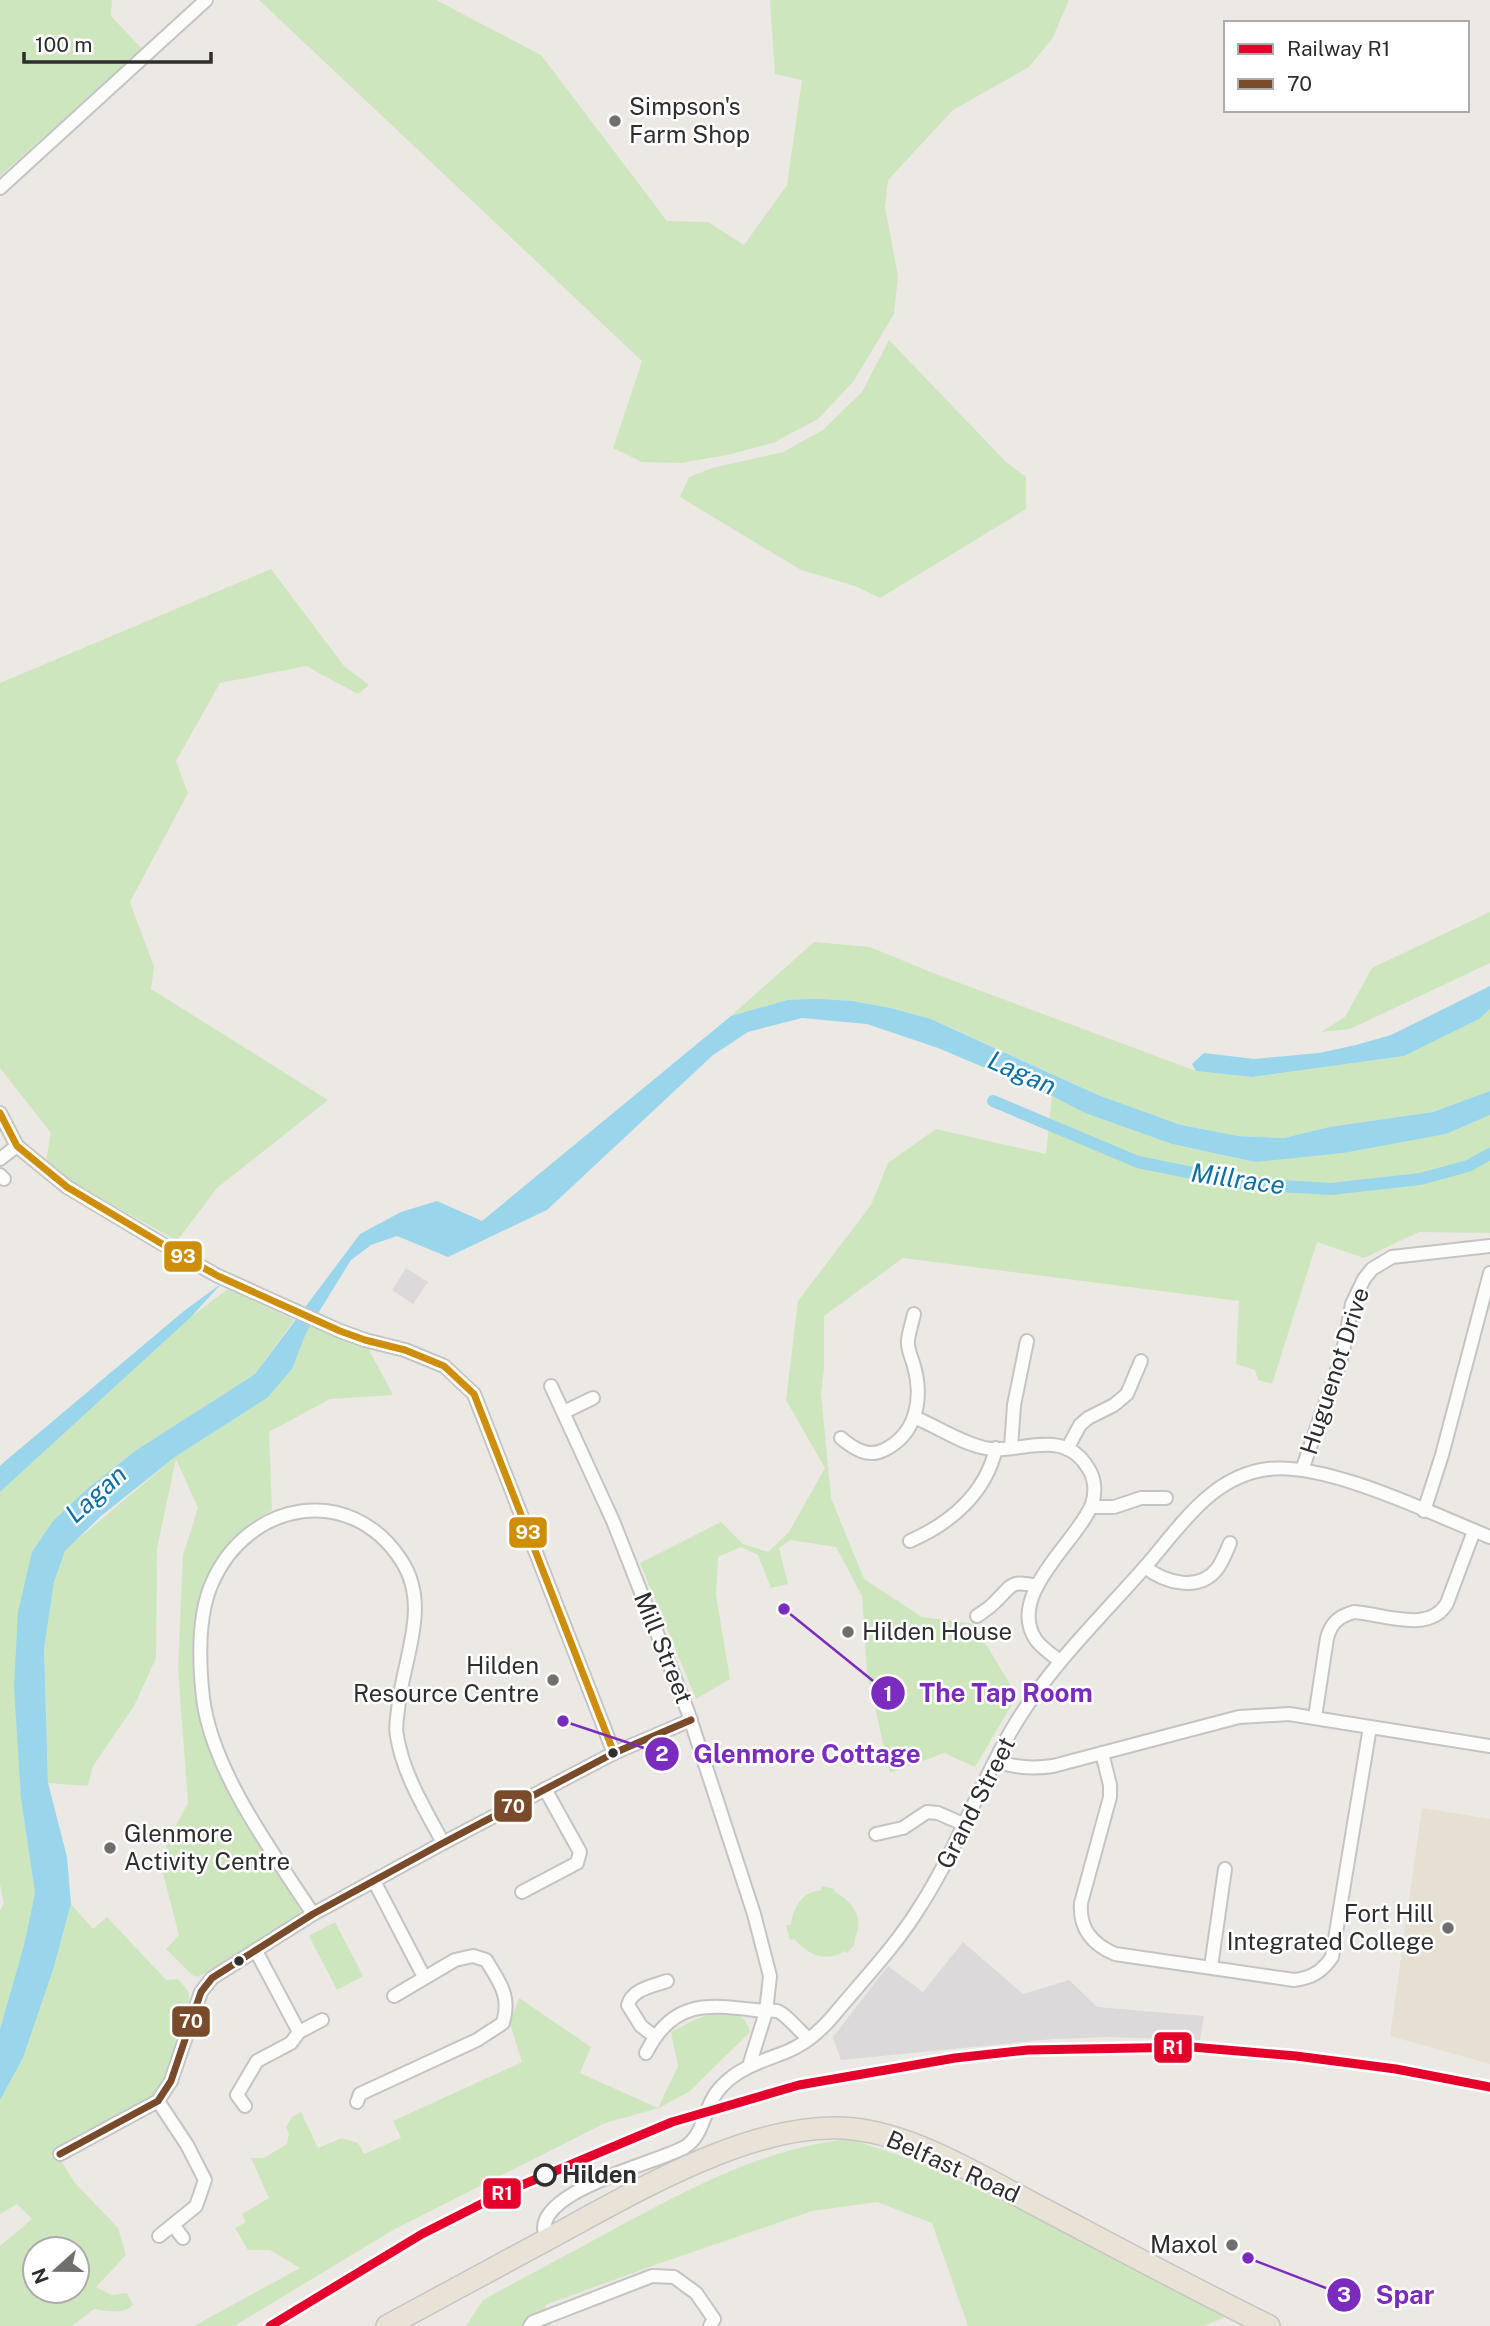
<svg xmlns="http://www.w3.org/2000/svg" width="1490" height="2326" viewBox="0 0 1490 2326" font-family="'Public Sans',sans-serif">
<rect width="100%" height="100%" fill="#ece8e4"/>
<g fill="#dcd9db">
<path d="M406,1268L428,1282L413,1304L392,1290Z"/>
<path d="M963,1942L1023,1994L1069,1980L1097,2007L1204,2016L1200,2040L1108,2037L1053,2039L841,2060L833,2037L888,1966L923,1992Z"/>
</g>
<path fill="#e6e0d3" d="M1422,1808L1490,1819V2064L1390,2036Z"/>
<g fill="#cee6be" fill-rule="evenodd">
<path d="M0,0H112L111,16L142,49L0,176Z"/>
<path d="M259,0H436L541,55L667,221L708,222L744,245L787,185L802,80L775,74L770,0H1069L1052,39L1029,67L953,110L888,180L885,208L898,275L894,314L853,382L818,419L773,443L727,455L680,463L642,462L613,448L642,361Z"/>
<path d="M889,340L1006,462L1026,477V509L880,598L855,586L801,570L680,497L689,477L712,468L783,452L823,430L862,392Z"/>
<path d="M271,569L344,666L369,685L358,694L306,666L220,683L176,761L188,793L130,902L154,967L151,989L328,1100L217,1188L177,1241L77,1185L46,1160L51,1133L0,1068V683Z"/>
<path d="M1490,912V963L1350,1029L1321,1032L1345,1017L1372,968Z"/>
<path d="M814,942L870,947L933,973L1196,1071L1252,1077L1403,1056L1479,1019L1490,1009V1091L1433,1112L1329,1127L1284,1138L1238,1136L1181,1125L1098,1095L959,1031L931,1019L891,1008L852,1001L787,1000L731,1016Z"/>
<path d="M1052,1096L1085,1113L1172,1144L1255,1162L1446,1134L1490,1115V1233L1419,1232L1364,1258L1317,1242L1272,1384L1258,1380L1255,1370L1236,1364L1239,1301L903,1258L824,1316V1369L821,1393L831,1498L864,1579L922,1617L974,1624L1017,1696L975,1767L944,1753L890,1773L867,1673L862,1596L836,1547L790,1540L779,1548L788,1584L771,1588L758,1555L741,1547L718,1557L716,1595L730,1679L696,1699L640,1563L721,1522L743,1544L768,1552L789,1532L825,1468L786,1400L798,1301L871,1205L888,1163L936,1129L1046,1154Z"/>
<path d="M228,1289L294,1320L255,1374L135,1451L88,1488L53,1521L21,1799L35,1893L24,1945L0,2029V1910L4,1903L0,1884V1492L191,1317Z"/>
<path d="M311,1324L368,1348L393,1395L330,1399L269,1432L272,1510L253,1521L227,1550L194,1650L195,1685L203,1726L220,1771L263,1850L298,1897L301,1911L294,1919L198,1977L192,1975L166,1949L179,1935L162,1870L168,1854L166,1844L188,1803L178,1669L183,1555L198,1508L176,1459L157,1548L156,1658L134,1706L93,1766L88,1786L48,1783L44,1649L54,1582L65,1550L175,1457L267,1398Z"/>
<path d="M822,1886L834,1889L835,1892C849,1900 860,1911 858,1928C857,1934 854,1938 855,1944L847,1953L845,1951C824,1963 809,1955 794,1939L790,1940L786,1926L791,1924C794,1906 801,1893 821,1890Z"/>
<path d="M71,1904L93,1929L107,1917L166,1980L178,1979L188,1991L190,2004L164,2080L151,2098L139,2107L55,2150L74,2182L118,2228L126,2255L96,2287L112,2295L127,2293L133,2305C123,2315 107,2311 94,2309L72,2326H0V2246L32,2219L17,2204L0,2214V2100L23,2058L53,1970ZM35,2249H77V2291H35Z"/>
<path d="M335,1922L363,1976L337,1990L309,1936Z"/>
<path d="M519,1998L591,2047L580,2073L658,2108L678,2066L671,2032C695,2020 739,1992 750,2032L690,2091L659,2108L605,2123L393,2230L234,2326H194L300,2268L270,2250H248L235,2228L246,2222L242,2214L269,2198L251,2158H264L287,2144L289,2134L286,2127L292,2117L301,2112L318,2148L342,2138L358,2143L364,2154L401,2138L393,2121L522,2062L510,2023Z"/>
<path d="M850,2139L925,2164L1079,2238L1228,2316L1204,2326H968L932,2223L877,2202L812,2211L655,2265L545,2305L551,2326H466L483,2300C530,2274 578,2249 625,2223C697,2185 768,2147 850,2139Z"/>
</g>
<g fill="#99d6ec">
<path d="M1490,986V1009L1479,1019L1404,1056L1252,1077L1196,1071L1192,1064L1204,1053L1254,1059L1319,1053L1356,1045L1391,1035Z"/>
<path d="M818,999L852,1001L891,1008L931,1019L1098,1095L1181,1125L1238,1136L1284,1138L1329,1127L1433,1112L1490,1091V1115L1446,1134L1343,1153L1255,1162L1172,1144L1085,1113L1052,1096L938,1048L867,1024L802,1018L748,1032L713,1055L547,1210L448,1257L397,1236L371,1245L351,1260L306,1333L292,1369L267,1398L175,1457L101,1516L65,1551L54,1582L44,1649L48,1783L67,1857L71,1904L53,1970L23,2058L0,2100V2029L24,1945L35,1893L21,1799L14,1687L18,1612L32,1552L53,1521L88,1488L135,1451L255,1374L360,1234L401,1212L437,1201L482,1221L731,1016L787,1000Z"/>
<path d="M222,1283L191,1317L0,1492V1466L3,1463L184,1311Z"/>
</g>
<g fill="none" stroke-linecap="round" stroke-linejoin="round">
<path stroke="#99d6ec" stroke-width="12" d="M993,1101L1138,1162L1247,1184L1331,1189L1420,1179L1468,1166L1490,1154"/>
<g stroke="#c5c4c5" stroke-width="16">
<g id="minor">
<path d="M0,188L206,0"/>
<path d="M0,1113L17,1146L67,1187L184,1257L218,1276L340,1331L365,1340L405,1350L444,1366L474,1394L614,1753"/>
<path d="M0,1159L17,1146"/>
<path d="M0,1175L4,1179"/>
<path d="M551,1386L613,1521L688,1712L754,1914L770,1976L766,2012L749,2066"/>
<path d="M564,1412L593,1398"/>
<path d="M916,1418C938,1427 961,1443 985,1448C1020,1455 1063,1426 1088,1468C1095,1478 1096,1492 1092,1504C1079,1540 1005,1595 1036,1640C1042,1648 1052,1655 1060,1661"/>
<path d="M841,1438C854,1449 868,1458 884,1450C917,1434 923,1398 914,1366C912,1358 907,1350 908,1340C909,1332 912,1323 914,1314"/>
<path d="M1011,1447L1014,1405L1027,1341"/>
<path d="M1067,1449L1080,1425L1088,1418L1114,1405L1127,1394L1141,1361"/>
<path d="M1302,1470L1342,1356L1352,1304L1364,1279L1372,1269L1392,1257L1490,1246"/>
<path d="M1091,1507H1114L1141,1498H1166"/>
<path d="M1424,1511L1442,1455L1490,1273"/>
<path d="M910,1541C951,1523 986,1493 996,1448"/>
<path d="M1145,1567C1165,1583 1199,1592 1217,1569C1223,1561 1226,1552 1230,1543"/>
<path d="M977,1616C984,1611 991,1607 996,1601C1013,1584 1011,1580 1037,1586"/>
<path d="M1315,1717L1327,1638C1331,1623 1339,1616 1354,1612C1383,1614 1430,1634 1447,1603L1474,1531"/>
<path d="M1102,1753L1110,1785V1797L1081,1903C1079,1929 1092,1944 1115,1954L1294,1980C1311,1978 1322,1972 1332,1957L1370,1727"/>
<path d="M995,1761C1015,1768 1032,1769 1053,1766L1239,1717L1289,1714L1490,1746"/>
<path d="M876,1834L903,1828L927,1812L938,1813L963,1824"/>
<path d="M374,1881L424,1977"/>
<path d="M522,1892L577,1863L580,1852L545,1789"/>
<path d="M313,1914C273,1853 212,1771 203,1698C199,1662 197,1617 212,1583C248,1501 350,1482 401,1560C432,1606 402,1661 398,1710C397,1718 395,1728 397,1736C403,1774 425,1809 443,1843"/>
<path d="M1211,1967L1225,1869"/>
<path d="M299,2032L322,2020"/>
<path d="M654,2036L641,2026L628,2005C632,1989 653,1986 667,1981"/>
<path d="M646,2053C672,2001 705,2004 755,2010C762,2011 770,2010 777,2011C785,2013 801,2033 809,2039"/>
<path d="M158,2101L187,2145L205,2180L196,2206L159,2236"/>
<path d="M357,2102L360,2094L477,2040L503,2023C511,1996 500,1983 486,1960L473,1956L455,1960L394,1996"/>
<path d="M245,2106L237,2095L257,2061L291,2043L299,2032L256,1951"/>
<path d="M60,2154L158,2101L171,2081L201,1992L212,1978L313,1914L443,1843L614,1753L691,1720"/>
<path d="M173,2225L183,2238"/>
<path d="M547,2239C523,2193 658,2163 685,2147C705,2135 703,2105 722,2086C740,2067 763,2061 786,2052C808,2043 824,2028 838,2010C866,1977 898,1943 921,1905C958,1847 981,1780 1017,1721C1053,1663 1101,1617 1145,1567C1180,1527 1211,1476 1268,1469C1328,1462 1432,1514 1490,1537"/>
<path d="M530,2326L533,2322L652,2276L674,2277L696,2293L714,2319L710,2326"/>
</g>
</g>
<g stroke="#c6c5c4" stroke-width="24">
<path id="trunk" d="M387,2326C444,2295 502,2264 559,2233C640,2189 760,2118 854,2129C916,2136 980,2176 1034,2204C1112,2245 1190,2287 1269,2326"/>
</g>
<use href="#minor" stroke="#fcfcfb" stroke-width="12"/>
<use href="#trunk" stroke="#e9e2d6" stroke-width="21"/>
<g stroke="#fff" stroke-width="12">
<path id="bus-1" d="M60,2154L158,2101L171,2081L201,1992L212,1978L313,1914L443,1843L614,1753L691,1720"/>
</g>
<g stroke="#fff" stroke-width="12">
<path id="bus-2" d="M0,1113L17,1146L67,1187L184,1257L218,1276L340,1331L365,1340L405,1350L444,1366L474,1394L614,1753"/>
</g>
<use href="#bus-1" stroke="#7a4b2a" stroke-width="7"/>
<use href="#bus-2" stroke="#cf8e09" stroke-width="7"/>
<g stroke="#fff" stroke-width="14">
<path id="rail-1" d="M270,2326L422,2234L503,2193L672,2122L799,2085L955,2058L1028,2050L1192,2047L1296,2056L1396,2069L1490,2087"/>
</g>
<use href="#rail-1" stroke="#e4002b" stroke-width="9"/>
</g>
<g fill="#706f6e" stroke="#fff" stroke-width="2.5">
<circle cx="615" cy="121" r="7"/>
<circle cx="848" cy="1632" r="7"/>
<circle cx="553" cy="1680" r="7"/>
<circle cx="110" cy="1848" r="7"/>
<circle cx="1448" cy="1928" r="7"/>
<circle cx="1232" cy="2245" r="7"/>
</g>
<g fill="#2e2e2e" stroke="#fff" stroke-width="2.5">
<circle cx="613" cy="1753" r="6"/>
<circle cx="239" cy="1961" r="6"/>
</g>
<circle fill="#fff" stroke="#2e2e2e" stroke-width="3.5" cx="545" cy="2175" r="10"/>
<g text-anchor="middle" stroke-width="5" stroke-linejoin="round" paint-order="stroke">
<g font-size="24" fill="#2e2e2e" stroke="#fff" text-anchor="start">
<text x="629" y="115">Simpson's<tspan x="629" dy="28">Farm Shop</tspan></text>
<text x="862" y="1640">Hilden House</text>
<text x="539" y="1674" text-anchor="end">Hilden<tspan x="539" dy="28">Resource Centre</tspan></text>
<text x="124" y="1842">Glenmore<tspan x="124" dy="28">Activity Centre</tspan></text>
<text x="1434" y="1922" text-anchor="end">Fort Hill<tspan x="1434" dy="28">Integrated College</tspan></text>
<text x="1218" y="2253" text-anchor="end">Maxol</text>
</g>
<g font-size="24" fill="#2e2e2e" stroke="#fff">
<text transform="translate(1335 1371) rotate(-72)" y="8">Huguenot Drive</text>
<text transform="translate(663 1648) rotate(68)" y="8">Mill Street</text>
<text transform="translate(976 1803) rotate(-63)" y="8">Grand Street</text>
<text transform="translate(953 2167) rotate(24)" y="8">Belfast Road</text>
</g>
<g font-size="24" font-weight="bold" fill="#2e2e2e" stroke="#fff" text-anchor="start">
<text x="562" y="2183">Hilden</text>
</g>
<g font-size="26" font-style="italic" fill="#0d6fa3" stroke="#fff">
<text transform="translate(1022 1073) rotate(24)" y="9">Lagan</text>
<text transform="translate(1238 1179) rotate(8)" y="9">Millrace</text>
<text transform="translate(96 1494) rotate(-42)" y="9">Lagan</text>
</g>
</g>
<path fill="none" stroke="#7b2cbf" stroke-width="2.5" d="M784 1609L888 1693M563 1721L662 1754M1248 2258L1344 2295"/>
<g fill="#7b2cbf" stroke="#fff" stroke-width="2.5">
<circle cx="784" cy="1609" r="7"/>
<circle cx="563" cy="1721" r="7"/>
<circle cx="1248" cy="2258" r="7"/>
<circle cx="888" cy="1693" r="18"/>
<circle cx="662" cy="1754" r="18"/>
<circle cx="1344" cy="2295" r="18"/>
</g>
<g font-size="21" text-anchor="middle" font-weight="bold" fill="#fff">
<text x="888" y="1701">1</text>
<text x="662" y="1761">2</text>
<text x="1344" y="2302">3</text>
</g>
<g font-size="26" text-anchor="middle" font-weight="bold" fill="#7b2cbf" stroke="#fff" stroke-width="5" stroke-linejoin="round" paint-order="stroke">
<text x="1006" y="1702">The Tap Room</text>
<text x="807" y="1763">Glenmore Cottage</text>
<text x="1405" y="2304">Spar</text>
</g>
<g stroke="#fff" stroke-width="2.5">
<rect x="163" y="1240" width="40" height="33" rx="7" fill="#cf8e09"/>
<rect x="508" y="1516" width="40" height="33" rx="7" fill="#cf8e09"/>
<rect x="493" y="1789" width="40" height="34" rx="7" fill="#7a4b2a"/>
<rect x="171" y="2005" width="40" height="33" rx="7" fill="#7a4b2a"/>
<rect x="1153" y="2031" width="40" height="33" rx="7" fill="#e4002b"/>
<rect x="482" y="2177" width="40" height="33" rx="7" fill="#e4002b"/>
</g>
<g font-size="19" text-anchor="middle" font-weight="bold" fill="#fff">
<text x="183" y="1263">93</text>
<text x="528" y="1539">93</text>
<text x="513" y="1813">70</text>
<text x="191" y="2028">70</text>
<text x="1173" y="2054">R1</text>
<text x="502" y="2200">R1</text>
</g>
<rect x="1224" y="21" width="245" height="91" fill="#ffffff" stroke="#ababab" stroke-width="2"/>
<rect x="1238" y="44" width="35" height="10" fill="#e4002b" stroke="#ababab" stroke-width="2"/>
<text x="1287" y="56" font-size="21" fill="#2e2e2e">Railway R1</text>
<rect x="1238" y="79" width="35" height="10" fill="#7a4b2a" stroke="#ababab" stroke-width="2"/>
<text x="1287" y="91" font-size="21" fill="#2e2e2e">70</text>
<g transform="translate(56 2270) rotate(249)"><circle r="33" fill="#ffffff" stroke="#ababab" stroke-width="2"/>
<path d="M0-5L12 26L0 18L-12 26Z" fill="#706f6e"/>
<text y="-10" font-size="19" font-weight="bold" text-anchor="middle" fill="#2e2e2e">N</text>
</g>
<path d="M24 52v10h187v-10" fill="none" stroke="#2e2e2e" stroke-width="3.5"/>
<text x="35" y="52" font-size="21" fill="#2e2e2e" stroke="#ffffff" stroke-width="5" paint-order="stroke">100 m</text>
</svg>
